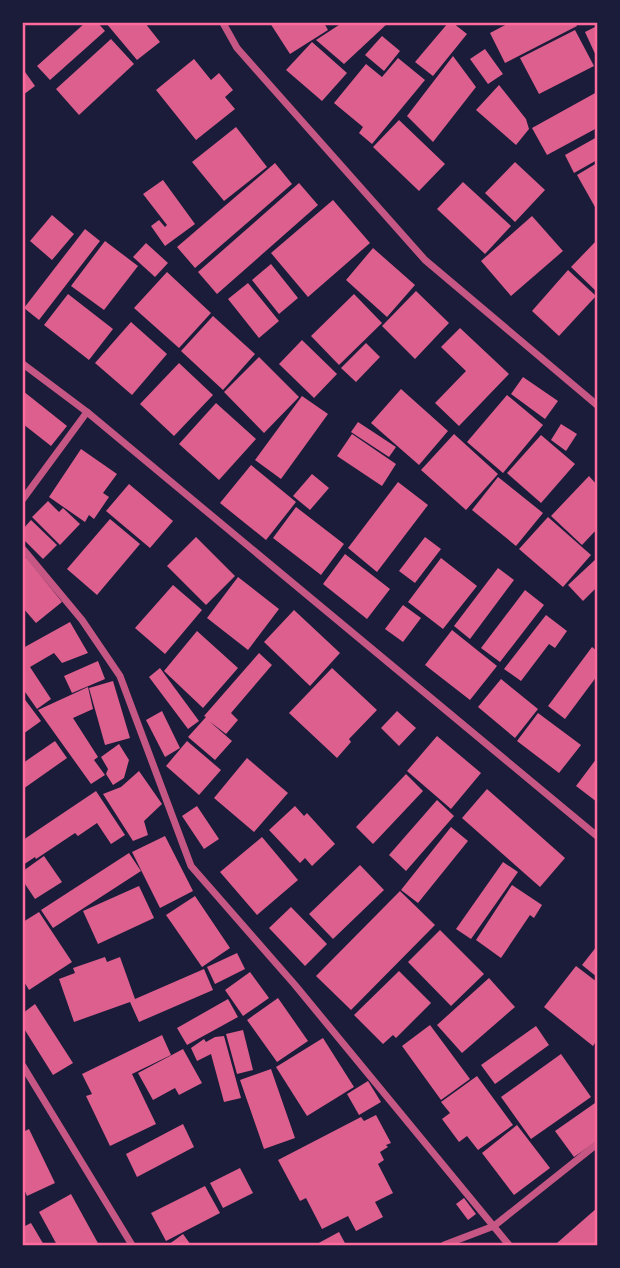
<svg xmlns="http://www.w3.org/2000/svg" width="620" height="1268" viewBox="0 0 620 1268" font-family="'Work Sans',sans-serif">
<rect width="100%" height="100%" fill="#1b1b3a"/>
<g fill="#dd5f8e">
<path d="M85,23H98L105,31L50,80L37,66Z"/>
<path d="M106,23H145L160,42L137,60Z"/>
<path d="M270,23H324L328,30L290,54Z"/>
<path d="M342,23H388L344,64L316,40Z"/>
<path d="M448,23H453L467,34L433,76L415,62Z"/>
<path d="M509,23H576L577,26L505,63L490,33Z"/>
<path d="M597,26V58L585,32Z"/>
<path d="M575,30L594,66L539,94L520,58Z"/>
<path d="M382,36L400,51L384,71L365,55Z"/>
<path d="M111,39L134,64L79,115L56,89Z"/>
<path d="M312,42L347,73L322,101L286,70Z"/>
<path d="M485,49L503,74L488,84L470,59Z"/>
<path d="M453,56L476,87L433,142L407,116Z"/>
<path d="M398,58L425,80L372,144L359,133L363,127L334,103L366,64L382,77Z"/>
<path d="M194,59L211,80L219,73L233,90L225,97L235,109L196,140L156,90Z"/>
<path d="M23,69L35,86L23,95Z"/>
<path d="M499,85L526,119L529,129L516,145L476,110Z"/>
<path d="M597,92V128L547,155L532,128Z"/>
<path d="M399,120L445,164L419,191L373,147Z"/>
<path d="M236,127L267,167L224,201L192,162Z"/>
<path d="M597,137V160L574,173L565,155Z"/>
<path d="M515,162L545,190L515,222L485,193Z"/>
<path d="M275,163L292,184L195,268L177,247Z"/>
<path d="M597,163V206L595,207L577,175Z"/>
<path d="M163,180L195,224L165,246L151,226L159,220L165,227L167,225L143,194Z"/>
<path d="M463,182L511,226L485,254L437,209Z"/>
<path d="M299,183L318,205L217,294L198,272Z"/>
<path d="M333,200L370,243L308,297L271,253Z"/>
<path d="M52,215L74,234L52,260L30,241Z"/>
<path d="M532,216L563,251L511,296L481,261Z"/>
<path d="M85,229L100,241L39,320L24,308Z"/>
<path d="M597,240V292L571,267Z"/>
<path d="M105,241L138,266L104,310L71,286Z"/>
<path d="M146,243L168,263L155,277L133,257Z"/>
<path d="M373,248L415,285L387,317L346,280Z"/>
<path d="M271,264L298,298L279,314L252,280Z"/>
<path d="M568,270L596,296L559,336L532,311Z"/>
<path d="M167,272L211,313L179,348L134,308Z"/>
<path d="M248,283L279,321L259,338L228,299Z"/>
<path d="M416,291L449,323L415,359L382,326Z"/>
<path d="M68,294L113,329L89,360L44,325Z"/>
<path d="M354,294L382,323L339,365L311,336Z"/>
<path d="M213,316L255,354L223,390L181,351Z"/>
<path d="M131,322L167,354L132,395L95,363Z"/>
<path d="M460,328L509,374L459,426L435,403L466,371L441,347Z"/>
<path d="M302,340L337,374L314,398L279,364Z"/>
<path d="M366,343L380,357L356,382L341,368Z"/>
<path d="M259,357L299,397L264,433L224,392Z"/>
<path d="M179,363L213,395L174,436L140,404Z"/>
<path d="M523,377L558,401L545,419L511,394Z"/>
<path d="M401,389L448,431L419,465L371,423Z"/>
<path d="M23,391L67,426L51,446L23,424Z"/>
<path d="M507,395L543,425L503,473L467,442Z"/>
<path d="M302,396L328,414L281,479L255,460Z"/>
<path d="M216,403L256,439L219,480L179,444Z"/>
<path d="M358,422L396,447L389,457L351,432Z"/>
<path d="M561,424L577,434L566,451L551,440Z"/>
<path d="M352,434L396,464L382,486L337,456Z"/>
<path d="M454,434L498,474L466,510L421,470Z"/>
<path d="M541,435L575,464L541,503L507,473Z"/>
<path d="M81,449L117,474L103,493L109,497L94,519L89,515L85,522L49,497Z"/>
<path d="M251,465L296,502L266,540L220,503Z"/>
<path d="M312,474L329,488L310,510L293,496Z"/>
<path d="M589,476L597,485V529L582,545L551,516Z"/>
<path d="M498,477L543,513L516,546L472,510Z"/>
<path d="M398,482L428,505L377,572L348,548Z"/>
<path d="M129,484L173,521L150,548L106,511Z"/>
<path d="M48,501L59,512L63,508L80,524L60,545L32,517Z"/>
<path d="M296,507L344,544L321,575L273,538Z"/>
<path d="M548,517L591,555L563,587L519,549Z"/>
<path d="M110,519L140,544L97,595L67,569Z"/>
<path d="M31,520L57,545L43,559L23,539V529Z"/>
<path d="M196,537L235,576L206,605L167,566Z"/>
<path d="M425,537L441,549L415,583L399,571Z"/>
<path d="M345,554L390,589L367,619L323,584Z"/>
<path d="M26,557L62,602L36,623L23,608V561Z"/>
<path d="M441,558L477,586L443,629L408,602Z"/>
<path d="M597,558V587L583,601L568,585Z"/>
<path d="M498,568L514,580L470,639L454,626Z"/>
<path d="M238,577L279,609L248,650L207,618Z"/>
<path d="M173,585L202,610L165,654L135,628Z"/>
<path d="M525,590L544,605L500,662L481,648Z"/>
<path d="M403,605L421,618L403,642L385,629Z"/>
<path d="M294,610L340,653L310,686L264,642Z"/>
<path d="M546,615L567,631L555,648L549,644L521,681L504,669Z"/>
<path d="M70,622L88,653L62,663L54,653L30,667L51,699L37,709L23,689V648Z"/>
<path d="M452,630L497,666L470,700L425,665Z"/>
<path d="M197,631L238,668L203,708L164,671Z"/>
<path d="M592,647L597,651V676L565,719L548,706Z"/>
<path d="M259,653L272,665L231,713L238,720L226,734L209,721L232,741L215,760L188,737L206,717L204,716Z"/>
<path d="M98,661L105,679L72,693L64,676Z"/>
<path d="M160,668L199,721L188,729L149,677Z"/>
<path d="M332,668L377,710L349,739L351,742L337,758L289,713Z"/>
<path d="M501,679L538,709L515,738L478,707Z"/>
<path d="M113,681L130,738L105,745L89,688Z"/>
<path d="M88,687L93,709L73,718L98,757L94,760L105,775L91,784L38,710Z"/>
<path d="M23,697L41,721L23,734Z"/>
<path d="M162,711L180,748L165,757L146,720Z"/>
<path d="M397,711L416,728L399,746L381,728Z"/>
<path d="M538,713L581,745L559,773L517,741Z"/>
<path d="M437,736L481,773L451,809L407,771Z"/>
<path d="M55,741L67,758L23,789V763Z"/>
<path d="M187,741L221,770L199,795L166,766Z"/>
<path d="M119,744L129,760L124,778L113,785L106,774L108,769L101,757Z"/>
<path d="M247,758L288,793L254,832L214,798Z"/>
<path d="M597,758V802L576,786Z"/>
<path d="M139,771L162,804L144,821L148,835L133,841L103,794L121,787Z"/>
<path d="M406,774L423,791L373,844L356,827Z"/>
<path d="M487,789L565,858L540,887L462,818Z"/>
<path d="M96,791L125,835L111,844L97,823L78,836L75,833L36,859L35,857L23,865V840Z"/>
<path d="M437,800L454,816L406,871L389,855Z"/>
<path d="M197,806L219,839L204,849L182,816Z"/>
<path d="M295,806L304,816L307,813L335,844L312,866L305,858L300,863L269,830Z"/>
<path d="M451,827L468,841L418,903L401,890Z"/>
<path d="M165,836L193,891L160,908L132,852Z"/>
<path d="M262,837L298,880L257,915L220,872Z"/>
<path d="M129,853L141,871L53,928L41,910Z"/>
<path d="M44,856L62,882L35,899L23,881V871Z"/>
<path d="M503,862L518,872L471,939L456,929Z"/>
<path d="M360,865L384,890L333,939L309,914Z"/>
<path d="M512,885L542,905L534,918L530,915L501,958L476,940Z"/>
<path d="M139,886L154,918L98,944L83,911Z"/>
<path d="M400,891L435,925L351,1010L316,976Z"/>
<path d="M195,896L230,948L202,967L166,915Z"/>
<path d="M291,907L327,944L305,966L269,928Z"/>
<path d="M39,912L72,962L29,990L23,980V922Z"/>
<path d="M440,930L484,974L451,1006L408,962Z"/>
<path d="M597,946V977L582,965Z"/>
<path d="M237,953L245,969L215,984L207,967Z"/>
<path d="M105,957L107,962L120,957L135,999L204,969L213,990L139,1022L130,1002L74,1022L59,979L75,973L73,968Z"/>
<path d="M576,966L597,982V1040L593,1046L544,1007Z"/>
<path d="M399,971L431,1003L396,1038L393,1035L383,1044L354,1015Z"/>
<path d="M250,972L269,998L243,1016L225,990Z"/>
<path d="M489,978L515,1007L462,1053L437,1025Z"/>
<path d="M278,998L308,1041L277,1062L247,1020Z"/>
<path d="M228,999L238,1017L187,1045L177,1028Z"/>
<path d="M35,1004L73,1063L53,1075L23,1027V1013Z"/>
<path d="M430,1025L470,1079L441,1100L402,1046Z"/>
<path d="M536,1026L549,1045L495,1084L481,1065Z"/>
<path d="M243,1030L253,1070L237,1074L226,1034Z"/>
<path d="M162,1035L171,1055L132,1074L156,1124L110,1146L86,1096L92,1094L82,1074Z"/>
<path d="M224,1036L241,1098L224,1102L211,1054L197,1061L191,1048L204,1039L206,1042L215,1037Z"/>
<path d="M323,1038L354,1087L307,1116L276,1067Z"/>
<path d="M183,1049L202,1083L179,1095L175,1088L153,1100L138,1073Z"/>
<path d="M561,1054L591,1097L531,1139L501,1097Z"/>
<path d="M271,1069L295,1138L264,1149L240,1080Z"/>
<path d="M477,1076L513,1125L478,1150L467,1136L459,1142L442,1119L450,1113L441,1102Z"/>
<path d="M368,1081L381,1102L359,1115L347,1094Z"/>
<path d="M595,1103L597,1106V1141L574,1157L555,1131Z"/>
<path d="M376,1115L391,1143L386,1145L388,1147L380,1152L384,1160L378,1164L393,1193L375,1202L383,1217L356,1231L348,1216L322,1229L306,1198L300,1201L278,1160L361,1117L364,1121Z"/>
<path d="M183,1124L194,1147L137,1177L126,1154Z"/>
<path d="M517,1125L550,1168L514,1195L482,1153Z"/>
<path d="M29,1129L55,1183L27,1196L23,1187V1132Z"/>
<path d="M240,1168L253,1193L223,1208L210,1183Z"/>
<path d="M205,1186L220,1213L166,1241L151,1213Z"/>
<path d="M71,1194L99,1245H57L39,1212Z"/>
<path d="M464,1198L476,1214L468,1220L456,1204Z"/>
<path d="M597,1208V1245H559L557,1243Z"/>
<path d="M31,1223L44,1245H23V1227Z"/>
<path d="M339,1232L346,1245H315Z"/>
<path d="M183,1234L191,1245H168Z"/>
</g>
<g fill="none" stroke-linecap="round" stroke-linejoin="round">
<g stroke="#c65784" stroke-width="7">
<path d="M223,23L237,48L425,260L597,405"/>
<path d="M23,364L87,412L597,836"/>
<path d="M23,499L87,412"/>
<path d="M23,549L82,620L120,676L191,866L295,985L509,1245"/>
<path d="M23,1066L132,1245"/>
<path d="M444,1245L494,1226L597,1144"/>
</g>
</g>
<rect width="620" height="1268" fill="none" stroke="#1b1b3a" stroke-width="49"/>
<rect x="24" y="24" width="572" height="1220" fill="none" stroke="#ff6b9d" stroke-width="2.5"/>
</svg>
